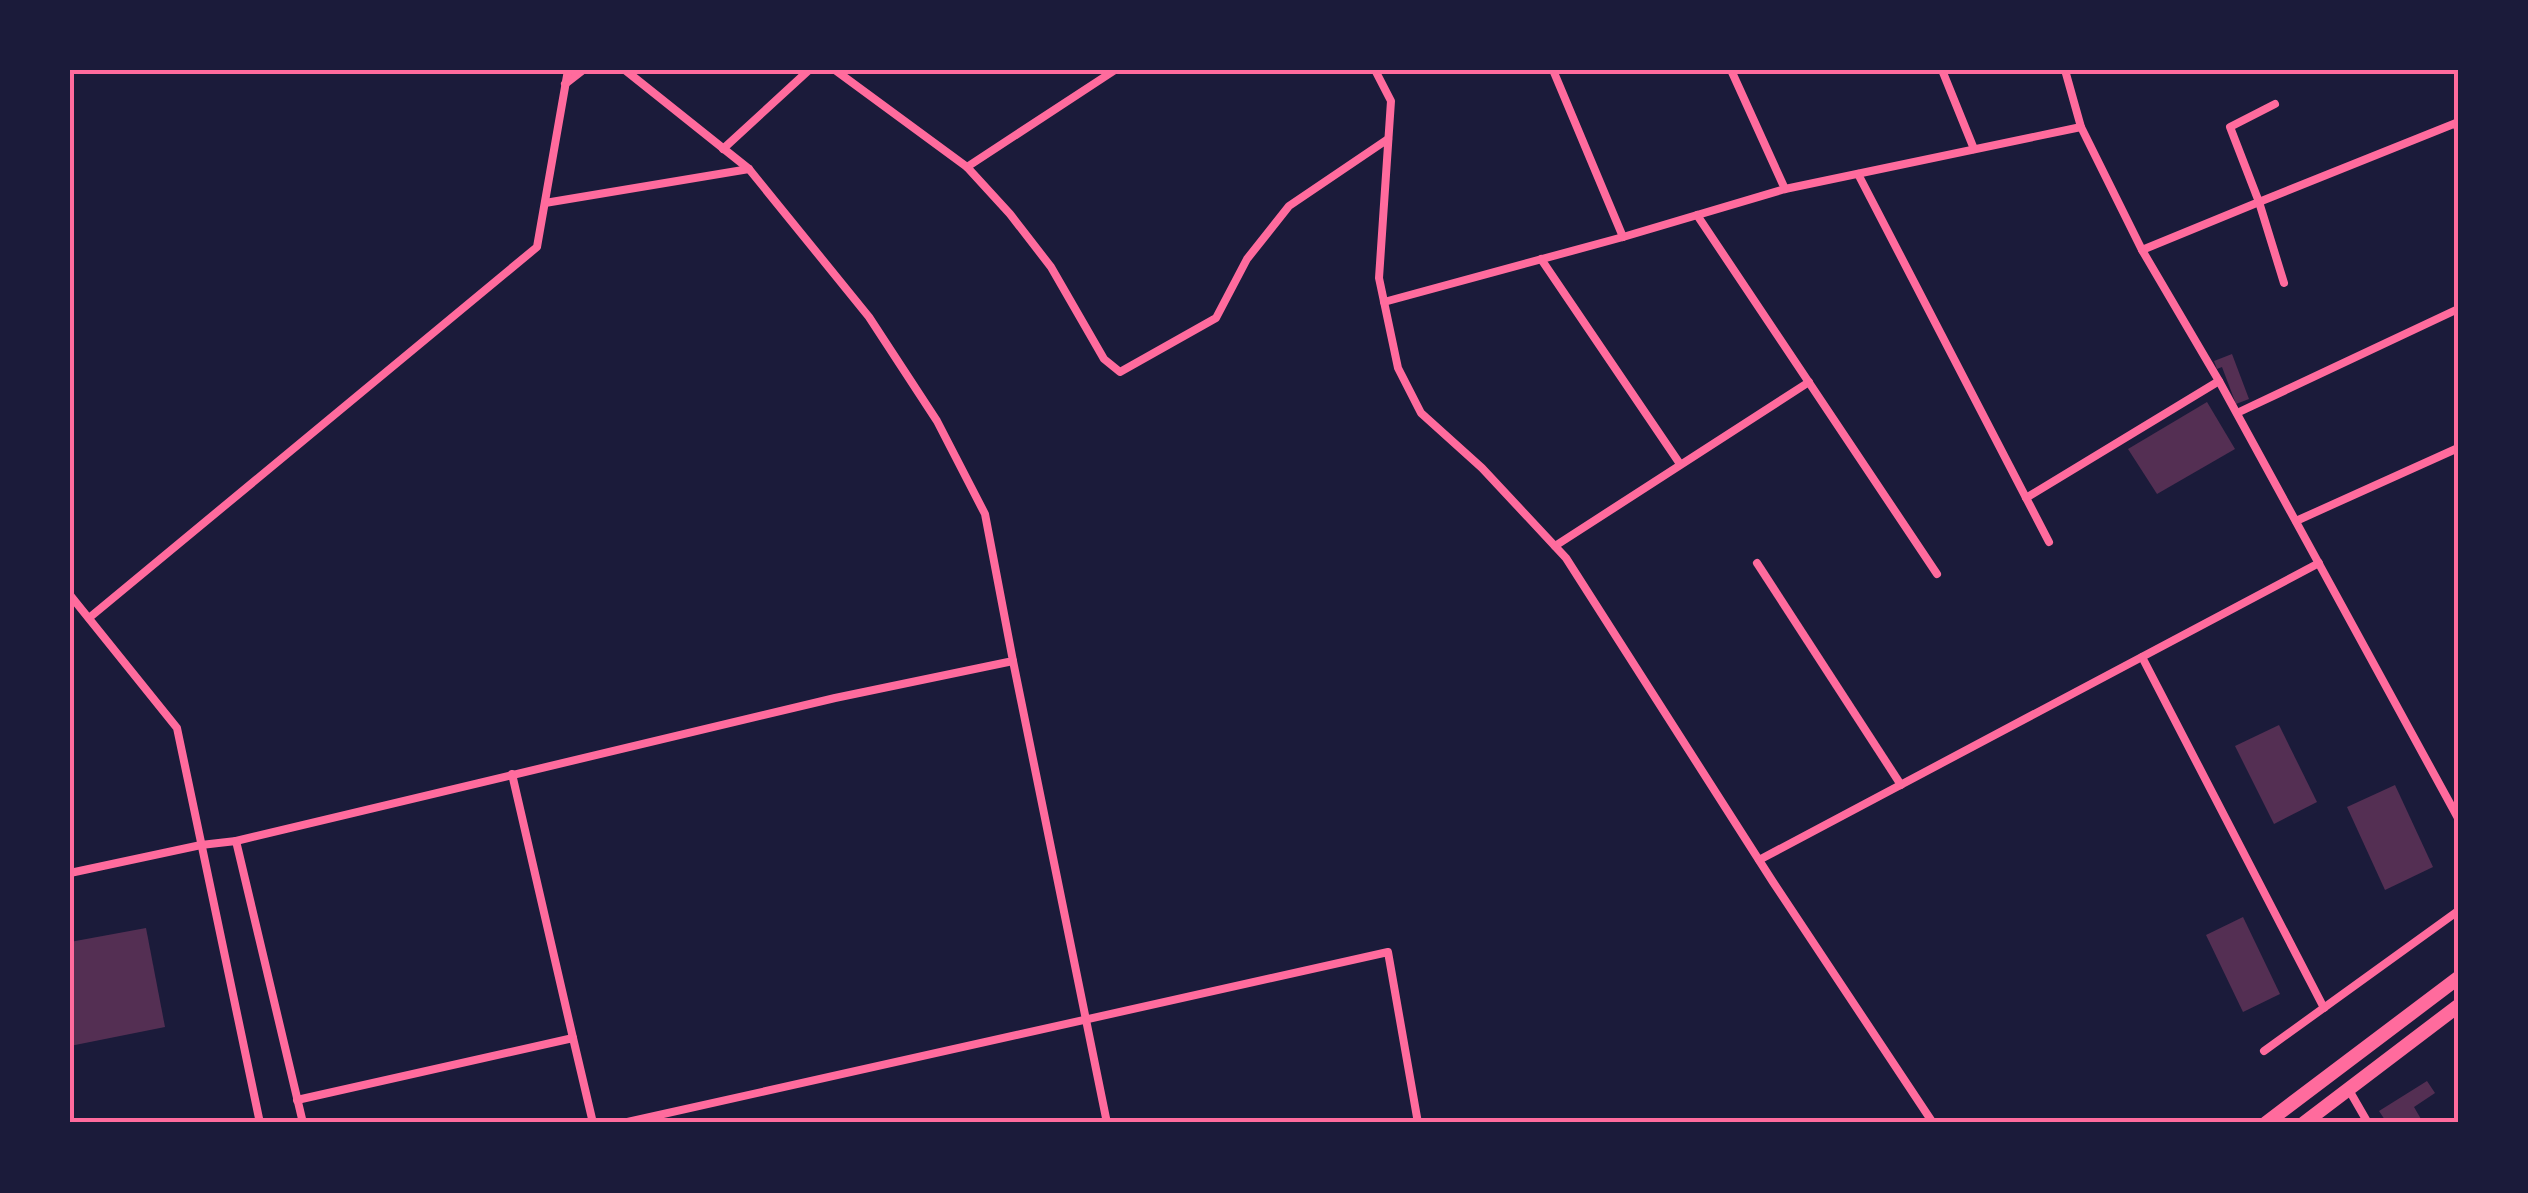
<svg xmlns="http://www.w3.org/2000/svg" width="2528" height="1193" viewBox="0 0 2528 1193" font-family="Overpass,sans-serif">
<rect width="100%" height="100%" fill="#1b1b3a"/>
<g fill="#542f53">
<path d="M2232,354L2249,399L2236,404L2222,367L2217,369L2214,361Z"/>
<path d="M2207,402L2235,449L2157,494L2128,449Z"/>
<path d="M2279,725L2317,802L2274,824L2235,746Z"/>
<path d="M2395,785L2433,867L2385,890L2347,807Z"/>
<path d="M2243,917L2280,994L2243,1012L2206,935Z"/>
<path d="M146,928L165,1027L70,1046V942Z"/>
<path d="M2427,1081L2435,1093L2414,1107L2421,1119L2416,1123H2387L2379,1111Z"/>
</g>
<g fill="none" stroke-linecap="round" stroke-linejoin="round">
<g stroke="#ff6b9d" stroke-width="8">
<path d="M835,70L967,167L1010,214L1051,267L1104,359L1120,372L1216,318L1247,259L1289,206L1388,139"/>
<path d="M1375,70L1391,101L1379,278L1398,368L1421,413L1482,468L1566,558L1773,882L1933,1123"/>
<path d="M1553,70L1623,237"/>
<path d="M1731,70L1785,189"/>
<path d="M1942,70L1974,149"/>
<path d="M2065,70L2081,127"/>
<path d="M565,84L583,70"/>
<path d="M723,149L809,70"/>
<path d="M967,167L1115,70"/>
<path d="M1858,174L2049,542"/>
<path d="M545,203L749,169"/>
<path d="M1697,215L1937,574"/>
<path d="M2142,250L2259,202L2230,127L2275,104"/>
<path d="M1541,259L1680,464"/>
<path d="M2284,283L2259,202L2456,123L2458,129"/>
<path d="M1384,302L1623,237L1785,189L2081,127L2142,250L2219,381L2458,818"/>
<path d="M2237,413L2458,309"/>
<path d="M2026,498L2219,381"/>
<path d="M2296,521L2458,448"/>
<path d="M1555,546L1809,382"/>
<path d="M1757,563L1901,785"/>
<path d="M70,595L177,728L260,1123"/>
<path d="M89,618L537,247L568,70"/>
<path d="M2142,657L2324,1008"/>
<path d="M1013,661L1107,1123"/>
<path d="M512,774L573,1038"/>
<path d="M236,841L835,698L1013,661L985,514L937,421L869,317L749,169L625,70"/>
<path d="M1759,860L2319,563"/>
<path d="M70,873L201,845L236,841L303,1123"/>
<path d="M2264,1051L2458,911"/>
<path d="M2349,1090L2368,1123"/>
<path d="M297,1100L573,1038L593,1123"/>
<path d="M623,1123L1388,952L1418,1123"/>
</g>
<g stroke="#ff6b9d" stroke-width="14">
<path d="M2266,1123L2458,978"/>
<path d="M2304,1123L2458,1006"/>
</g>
</g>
<rect width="2528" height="1193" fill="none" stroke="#1b1b3a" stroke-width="145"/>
<rect x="72" y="72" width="2384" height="1048" fill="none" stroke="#ff6b9d" stroke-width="4"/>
</svg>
